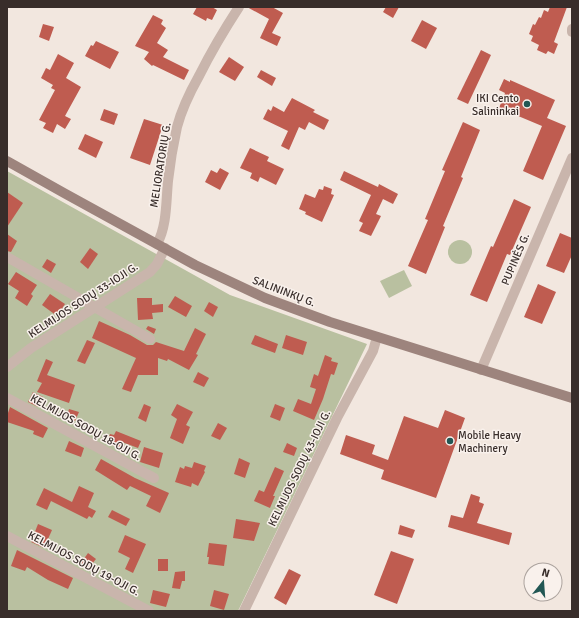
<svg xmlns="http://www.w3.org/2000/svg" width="579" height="618" viewBox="0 0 579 618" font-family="Signika,sans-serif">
<rect width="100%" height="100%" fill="#f2e7df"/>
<g fill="#b9c0a0">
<path d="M7,171L230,295L367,344L238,611H7Z"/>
<circle cx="460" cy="252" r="12"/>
<path d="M404,270L412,286L389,298L380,281Z"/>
</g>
<g fill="#bf5c50">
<path d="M197,7H212L217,10L212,20L207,18L206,21L193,14Z"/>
<path d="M247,7H272L283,13L272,33L281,37L277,46L260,38L269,19Z"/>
<path d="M386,7H399L393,18L383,12Z"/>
<path d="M550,7H567L554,42L558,44L554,54L548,51L546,54L537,50L539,45L531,41L533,36L529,34L533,24L535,25L539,17L541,18L544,10L548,12Z"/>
<path d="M153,15L163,20L161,24L166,28L157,43L168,50L163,57L189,70L184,80L153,65L152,66L144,59L149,52L135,46Z"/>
<path d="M422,20L437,28L426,49L411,41Z"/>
<path d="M43,24L54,27L49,41L39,37Z"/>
<path d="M96,41L119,52L110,69L85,56L91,45L93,46Z"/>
<path d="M481,50L491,55L468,104L457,99Z"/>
<path d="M58,54L74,63L66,78L81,87L65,116L71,119L65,129L57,124L53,133L43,128L46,123L39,120L55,90L51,88L53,85L41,78L46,68L50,70Z"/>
<path d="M229,57L244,67L235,81L219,72Z"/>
<path d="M261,70L276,78L272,86L257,77Z"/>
<path d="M504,79L510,82V80L555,100L547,118L566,126L543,180L523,171L542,126L499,108L505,93L499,90Z"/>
<path d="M292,98L315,110L313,112L329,120L324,130L309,122L305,130L299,127L289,150L281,146L288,131L263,119L268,109L271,111L273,106L284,112Z"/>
<path d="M104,109L118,114L114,125L100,120Z"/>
<path d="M144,119L163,125L150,165L130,158Z"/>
<path d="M463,122L480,130L461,177L463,178L443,226L445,227L426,274L408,266L428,220L425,219L445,171L442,170Z"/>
<path d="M85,134L103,142L96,158L78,149Z"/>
<path d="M250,148L269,157L267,161L284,169L276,185L260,177L258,182L250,178L252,173L240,168Z"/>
<path d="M220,168L229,173L220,190L205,182L211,170L217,173Z"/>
<path d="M344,171L378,187L379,184L398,194L393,204L383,199L376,214L381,216L371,236L359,231L363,223L359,221L371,195L340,180Z"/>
<path d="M324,186L332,189L331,194L334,195L322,222L305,214L306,212L299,209L305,194L315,198L319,189L323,190Z"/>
<path d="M7,192L23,203L7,227Z"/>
<path d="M514,199L531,207L510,255L507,254L487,302L470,295L491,246L493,247Z"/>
<path d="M560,233L572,238V255L564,273L546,266Z"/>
<path d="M7,234L17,241L11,252L7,251Z"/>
<path d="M90,248L98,254L88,269L80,262Z"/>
<path d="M47,259L56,264L51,273L42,267Z"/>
<path d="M16,272L37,285L31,294L33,296L27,306L15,298L19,291L8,284Z"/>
<path d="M538,284L556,292L542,324L524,317Z"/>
<path d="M50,294L65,304L57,316L42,305Z"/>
<path d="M175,296L192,306L186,317L168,307Z"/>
<path d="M137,298H152V305L163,304V312L152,313L153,319L138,320Z"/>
<path d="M209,302L218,307L213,317L204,311Z"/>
<path d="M99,321L130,335L147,345H153L156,342L184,351L195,328L206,334L196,354L198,355L189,370L168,359L167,361L158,358V375H138L131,392L122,389L136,358L92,338Z"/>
<path d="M148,326L156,329L154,334L146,329Z"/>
<path d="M255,335L278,344L275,353L251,344Z"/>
<path d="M286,335L307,342L303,355L282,348Z"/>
<path d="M87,340L95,343L85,364L77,361Z"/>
<path d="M325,355L332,358L331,361L338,363L334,375L331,374L323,399L314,420L293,411L298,399L311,404L316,389L310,387L314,374L318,376Z"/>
<path d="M46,359L53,362L47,375L75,385L69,403L37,392L42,383L37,381Z"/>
<path d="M198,372L209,378L204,387L193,382Z"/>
<path d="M33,392L43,397L38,407L28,402Z"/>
<path d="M144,404L151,407L146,422L138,418Z"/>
<path d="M177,404L193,412L186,425L190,427L183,444L170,438L177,419L171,415Z"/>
<path d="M275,404L285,408L280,421L270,417Z"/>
<path d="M10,407L48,428L43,438L33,434L34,431L7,422V416Z"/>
<path d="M69,409L79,412L75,421L66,418Z"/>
<path d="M445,410L465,418L436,498L381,479L384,470L340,454L346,435L375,445L372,454L388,460L404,416L438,428Z"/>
<path d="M218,423L227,428L220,440L211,436Z"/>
<path d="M116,431L141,441L138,448L122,442L120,448L107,443L110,434L114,435Z"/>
<path d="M69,441L84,448L81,457L65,451Z"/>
<path d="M287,443L297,448L294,456L283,452Z"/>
<path d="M144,447L163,453L159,468L140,462Z"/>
<path d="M239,458L250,463L245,478L234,474Z"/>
<path d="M101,459L135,478L169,493L160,513L146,506L151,496L130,486L127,490L95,470Z"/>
<path d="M194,462L206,466L204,471L205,472L198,486L192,483L191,487L175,482L180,467L184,469L185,466L192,468Z"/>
<path d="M275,467L284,471L273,496H275L270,508L254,501L259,490L264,492Z"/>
<path d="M79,486L94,493L88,507L96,511L92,518L89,516L87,519L51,501L47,510L36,505L44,488L72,502Z"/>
<path d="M471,494L480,497L479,502L484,504L477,523L512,533L509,545L448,527L451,515L463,518Z"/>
<path d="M112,510L130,519L126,526L108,517Z"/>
<path d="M236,519L260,523L254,541L233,538Z"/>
<path d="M38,524L52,530L44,548L31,542Z"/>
<path d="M400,525L415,530L412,538L398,534Z"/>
<path d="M125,535L146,544L133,573L125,569L130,558L118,552Z"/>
<path d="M209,543L227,545L224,566L208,564L209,557H207Z"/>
<path d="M17,550L73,578L68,589L48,580L27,567L25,571L11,566Z"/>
<path d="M391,551L414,559L397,604L374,595Z"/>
<path d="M88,553L96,559L88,569L81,563Z"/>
<rect x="158" y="559" width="10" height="12"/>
<path d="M289,569L301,575L286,605L274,598Z"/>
<path d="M185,571V581H182L180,589L172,588L175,572Z"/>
<path d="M153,590L170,594L166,607L150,603Z"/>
<path d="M214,590L229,594L224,610L210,606Z"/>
</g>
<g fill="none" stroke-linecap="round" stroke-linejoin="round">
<g stroke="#c9b5ac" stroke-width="10">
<path d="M572,29V32"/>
<path d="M157,244C167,226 166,202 168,181C170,163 173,145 177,127C182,108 190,92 199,76C211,52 224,30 239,7"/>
<path d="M7,257L150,339"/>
<path d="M7,367L31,348L150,272L157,264L165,248"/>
<path d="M481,370L572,158"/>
<path d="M7,398L154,478"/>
<path d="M7,536L149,611"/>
<path d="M244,611L337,418L373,351L377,337"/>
</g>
<path stroke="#9d847d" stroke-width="10" d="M7,161L64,193L195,265L265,298L330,322L572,398"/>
</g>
<g fill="#225754" stroke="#f9f1ec" stroke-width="1.5">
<circle cx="527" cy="104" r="4"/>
<circle cx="450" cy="441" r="4"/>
</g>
<g text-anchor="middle" stroke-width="3" stroke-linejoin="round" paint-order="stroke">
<g font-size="11" fill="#382d2a" stroke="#f9f1ec" text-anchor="end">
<text x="519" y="102">IKI Cento<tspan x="519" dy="13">Salininkai</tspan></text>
<text x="458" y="439" text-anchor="start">Mobile Heavy<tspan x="458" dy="13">Machinery</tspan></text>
</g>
<g font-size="11" fill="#382d2a" stroke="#f9f1ec">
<text transform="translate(160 165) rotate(-81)" y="4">MELIORATORIŲ G.</text>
<text transform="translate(515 259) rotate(-67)" y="4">PUPINĖS G.</text>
<text transform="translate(284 291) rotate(21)" y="4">SALININKŲ G.</text>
<text transform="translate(83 300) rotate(-33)" y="4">KELMIJOS SODŲ 33-IOJI G.</text>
<text transform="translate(86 427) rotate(29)" y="4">KELMIJOS SODŲ 18-OJI G.</text>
<text transform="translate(299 468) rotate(-64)" y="4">KELMIJOS SODŲ 43-IOJI G.</text>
<text transform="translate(84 563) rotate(28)" y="4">KELMIJOS SODŲ 19-OJI G.</text>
</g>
</g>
<rect width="579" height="618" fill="none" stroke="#382d2a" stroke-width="16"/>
<g transform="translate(543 582) rotate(17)"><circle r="19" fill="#f9f1ec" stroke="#aca39e"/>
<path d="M0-3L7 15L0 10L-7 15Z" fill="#225754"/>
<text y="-6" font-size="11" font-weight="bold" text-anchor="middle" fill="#382d2a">N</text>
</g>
</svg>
